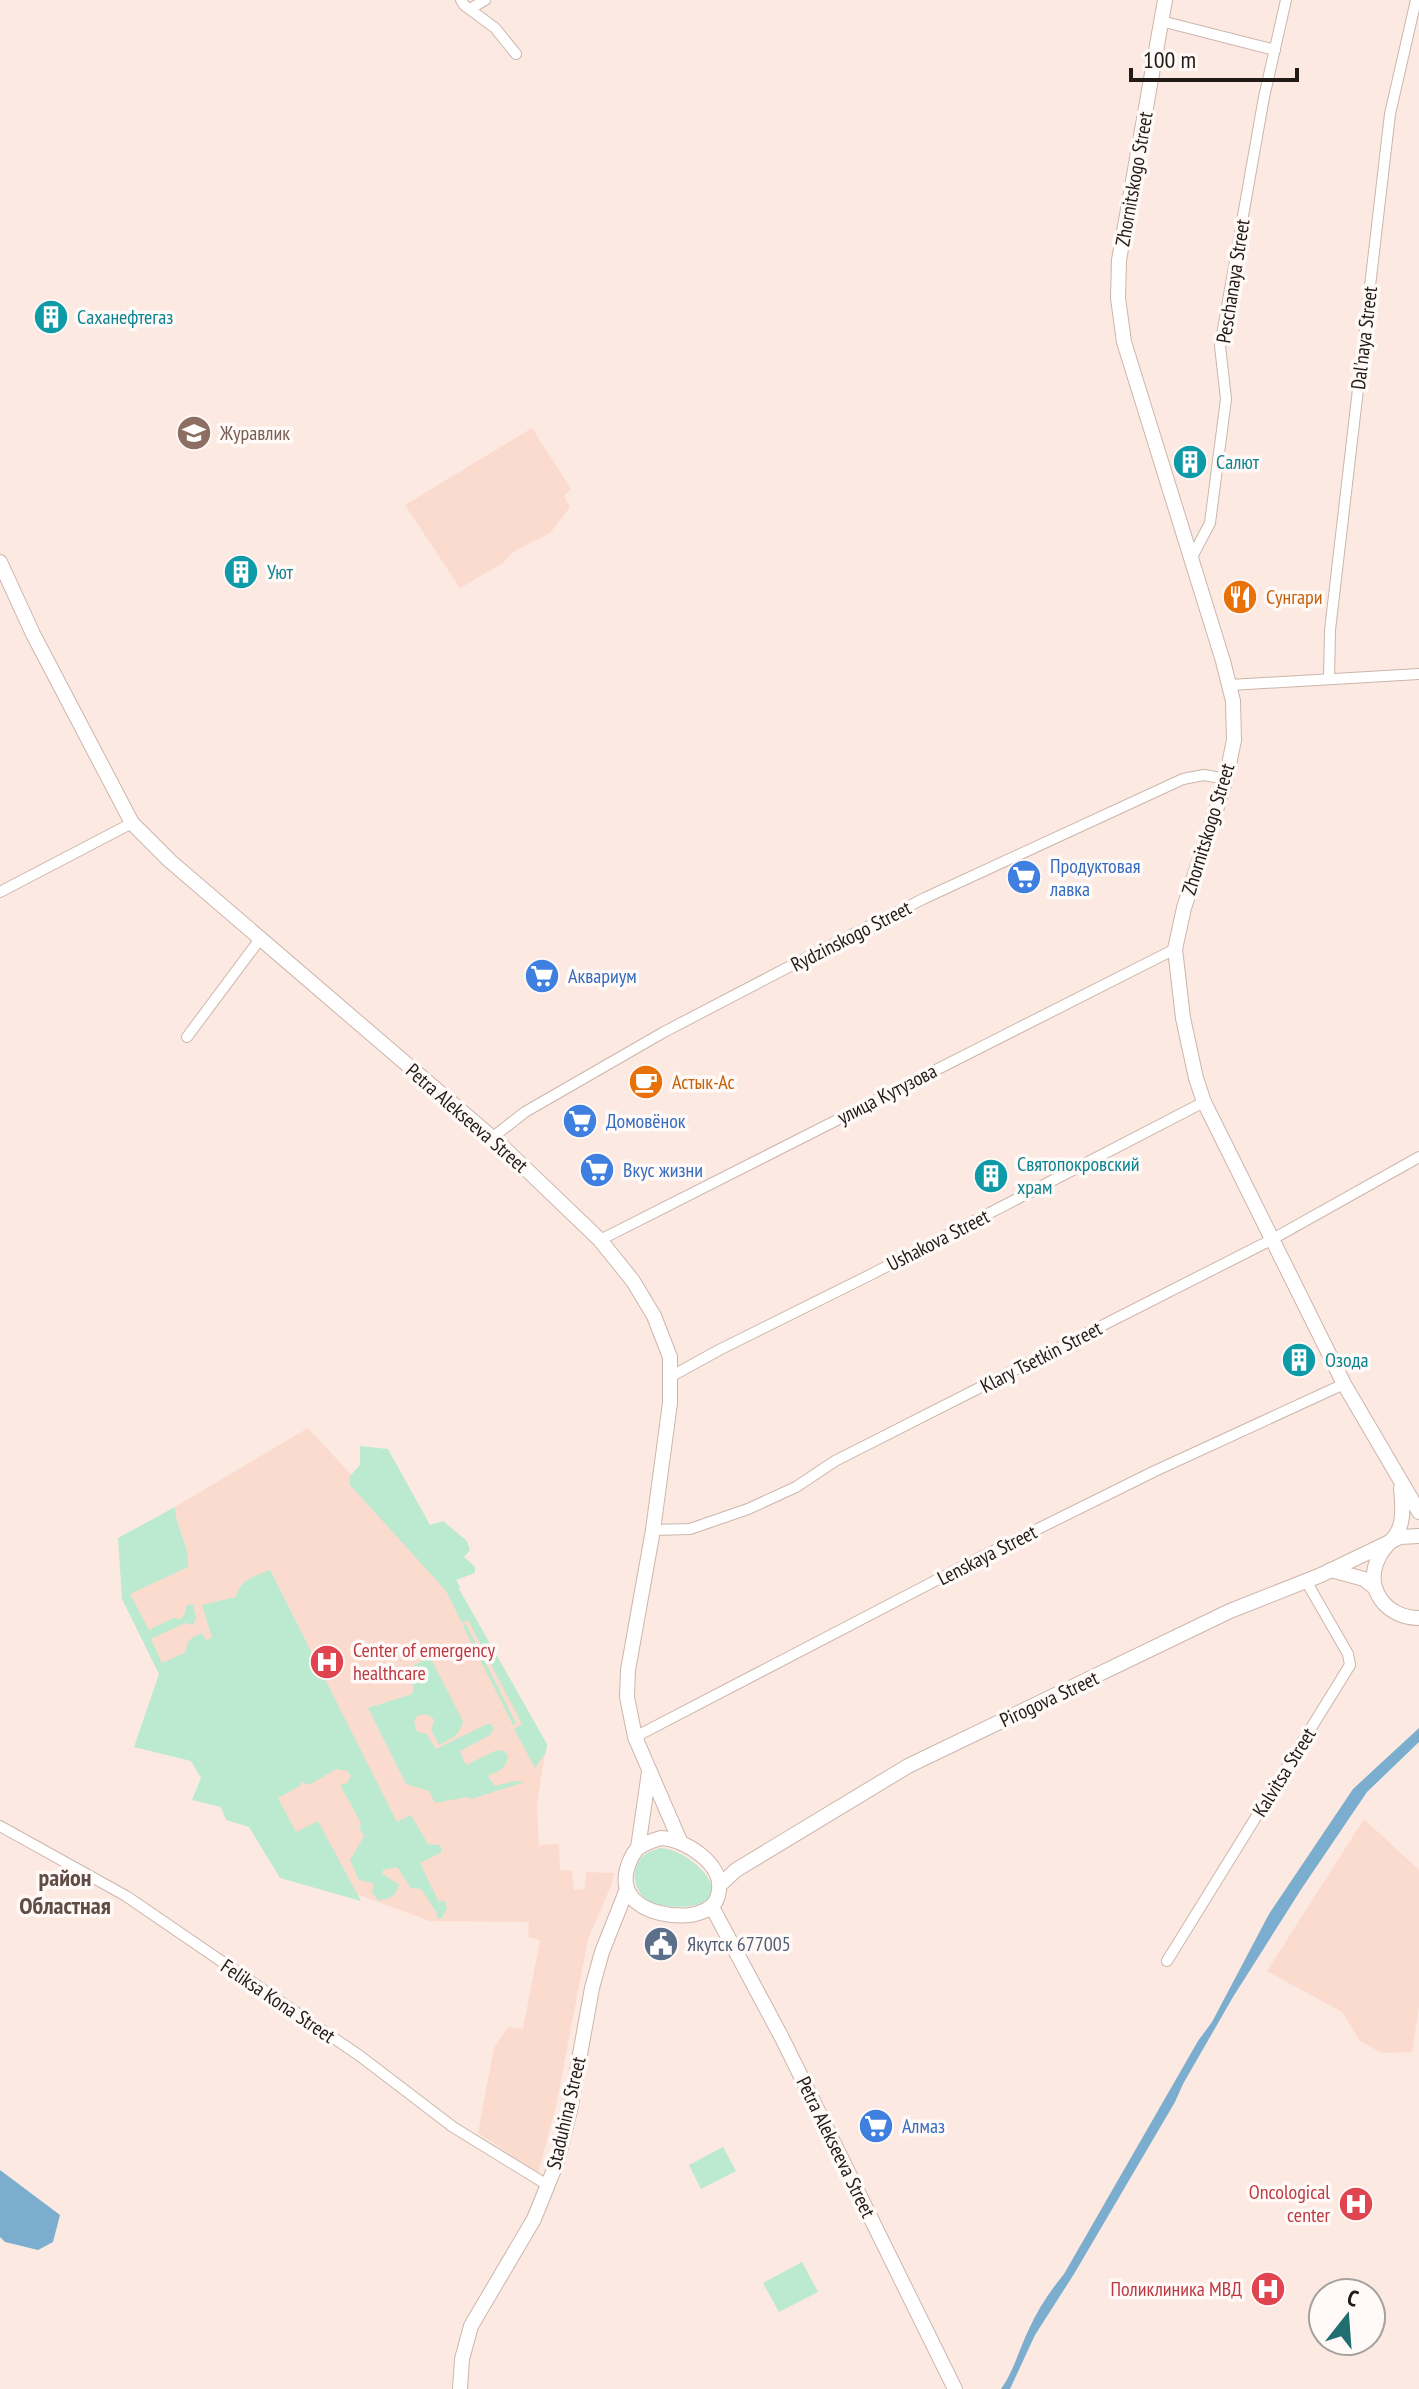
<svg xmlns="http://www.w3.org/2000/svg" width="1419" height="2389" viewBox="0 0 1419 2389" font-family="'PT Sans Narrow',sans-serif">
<rect width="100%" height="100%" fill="#fce9e1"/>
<g fill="#fbdbcd">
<path d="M532,428L571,489L564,496L570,507L550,533L513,552L503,563L460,588L405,505Z"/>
<path d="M308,1428L457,1589L546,1746L537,1804L539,1853L540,1845L559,1844L560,1870L572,1871L574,1890L585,1889L586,1872L614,1873L611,1886L588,1939L556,2106L538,2173L478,2133L494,2048L508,2027L523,2029L540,1940L528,1937L529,1922L430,1921L329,1884L283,1876L125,1598L121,1539Z"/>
<path d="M1364,1819L1419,1870V2007L1412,2052L1382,2053L1360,2041L1342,2012L1267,1971Z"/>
</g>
<g fill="#bbead0">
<path d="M360,1446L388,1449L430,1525L443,1521L467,1541L470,1550L464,1557L475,1567V1573L456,1580L460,1587L459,1589L547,1744L546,1752L535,1768L514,1729L522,1724L468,1620L462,1623L446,1591L350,1485V1476L360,1465Z"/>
<path d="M175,1507C175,1528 190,1546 188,1567L130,1594L149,1630L173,1618L180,1619L184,1616L187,1605L193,1604L196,1618L193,1625L185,1623L151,1639L162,1663L186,1652C186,1640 192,1637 202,1633L206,1640L212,1638L202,1605L236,1597C239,1580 255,1576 270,1570L397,1822L411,1815L428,1844L440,1845L442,1852L420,1863L439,1902L444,1900L447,1908L442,1918L437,1919V1913L421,1889L411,1888L397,1867L383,1870L382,1873L399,1885C395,1897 390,1899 378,1900L372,1892L374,1883L359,1880L350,1860L364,1836L359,1828L361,1823L340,1785L347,1783L351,1776L347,1771L336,1769L309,1785L302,1782L300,1786L278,1798L296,1832L318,1821L361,1901L280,1878L249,1827L226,1820L221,1807L192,1800L201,1778L191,1761L134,1747L159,1674L122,1599L118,1538Z"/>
<path d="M466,1624L516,1723L513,1725L463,1626Z"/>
<path d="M430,1657L463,1721C460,1736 451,1739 439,1745L431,1730L434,1721L432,1717L425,1714L417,1716L414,1721L416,1730L421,1733H426L436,1749L487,1724H491L494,1728L490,1735L460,1751L466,1765L495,1751L503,1750L508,1756C506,1770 498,1771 488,1776L495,1786L516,1781L525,1782L471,1799L467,1797L435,1803L429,1791L406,1784L368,1708L412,1694C416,1684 409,1678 405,1670Z"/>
<path d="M660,1848C687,1848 738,1894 696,1905C684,1908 658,1908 647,1900C633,1889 630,1869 643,1856C648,1852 654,1850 660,1848Z"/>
<path d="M723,2147L736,2171L701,2189L689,2165Z"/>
<path d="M802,2262L818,2292L779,2312L763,2283Z"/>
</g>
<g fill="#7baece">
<path d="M1419,1728V1742L1367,1792L1302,1888L1233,1997L1183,2084L1175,2102L1074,2274L1035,2335L1010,2389H1001C1014,2371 1019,2349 1029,2329C1038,2309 1050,2291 1064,2274L1198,2041L1212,2022L1269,1914L1353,1789Z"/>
<path d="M0,2170L60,2215L53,2242L38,2250L5,2242L0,2237Z"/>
</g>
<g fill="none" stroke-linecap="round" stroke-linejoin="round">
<g stroke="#ccb6ac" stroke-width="12">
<g id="street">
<path d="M461,0L464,5L495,28L516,54"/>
<path d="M470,9L485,0"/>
<path d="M1161,21L1275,50"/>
<path d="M1191,559L1210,523L1226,399L1220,346L1264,97L1286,0"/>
<path d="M1329,678L1330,630L1390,114L1416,0"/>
<path d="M1230,685L1419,674"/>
<path d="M0,892L132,823"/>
<path d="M187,1037L260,939"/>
<path d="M493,1137L525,1112L664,1032L800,961L925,898L1183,779L1204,775L1226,779"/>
<path d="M600,1240L1175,949"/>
<path d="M670,1377L719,1350L870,1275L1204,1102"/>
<path d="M653,1530L690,1529L748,1509L796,1487L835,1461L1271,1240L1419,1157"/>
<path d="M635,1737L979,1558L1155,1471L1344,1384"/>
<path d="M0,1826L126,1896L360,2056L453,2127L549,2186"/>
<path d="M1167,1961L1350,1665L1348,1654L1306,1581"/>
</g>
</g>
<g stroke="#ccb6ac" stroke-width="16">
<g id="secondary">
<path d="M1165,0L1119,260L1118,298L1124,342L1223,661L1233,701L1234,740L1226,779L1184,908L1175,949L1183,1018L1196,1078L1204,1102L1344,1384L1419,1512"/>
<path d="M0,562L33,634L132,823L170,861L502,1146L600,1240L633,1281L654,1316L670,1357V1403L653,1530L628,1670L627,1697L635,1737L680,1841"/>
<path d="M1401,1488C1402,1500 1404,1514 1400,1526C1397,1539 1384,1545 1379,1557C1363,1588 1386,1618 1419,1618"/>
<path d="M1331,1570L1364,1579L1374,1587"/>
<path d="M661,1838C685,1839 723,1864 719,1890C718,1899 715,1906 706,1910C694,1916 684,1916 671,1915C646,1912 619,1899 627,1869C629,1862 633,1853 638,1848C645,1843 654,1840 661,1838Z"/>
<path d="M638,1848L649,1772"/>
<path d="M720,1885L736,1870L908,1766L1230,1611L1321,1575L1400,1537L1419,1536"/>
<path d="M712,1907L782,2038L955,2389"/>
<path d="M460,2389L462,2359L471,2326L534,2219L557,2162L570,2110L592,1988L602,1952L627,1889"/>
</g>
</g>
<use href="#street" stroke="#fff" stroke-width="10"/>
<use href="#secondary" stroke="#fff" stroke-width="14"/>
</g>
<defs>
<g id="building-disc" transform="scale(1.8)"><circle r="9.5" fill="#0f9aa8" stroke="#fffaf8"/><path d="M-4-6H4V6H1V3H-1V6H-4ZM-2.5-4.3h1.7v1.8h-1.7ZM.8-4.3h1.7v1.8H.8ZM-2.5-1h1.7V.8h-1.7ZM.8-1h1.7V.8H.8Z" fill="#fff"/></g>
<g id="school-disc" transform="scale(1.8)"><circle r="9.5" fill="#8d6e63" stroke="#fffaf8"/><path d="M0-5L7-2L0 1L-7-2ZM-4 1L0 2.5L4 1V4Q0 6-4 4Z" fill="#fff"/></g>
<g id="restaurant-disc" transform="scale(1.8)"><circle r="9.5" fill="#e8710a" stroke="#fffaf8"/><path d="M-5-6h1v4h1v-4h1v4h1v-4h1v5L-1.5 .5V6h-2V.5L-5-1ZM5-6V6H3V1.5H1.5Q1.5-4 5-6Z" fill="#fff"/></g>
<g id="supermarket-disc" transform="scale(1.8)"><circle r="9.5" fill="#3f7fe0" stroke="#fffaf8"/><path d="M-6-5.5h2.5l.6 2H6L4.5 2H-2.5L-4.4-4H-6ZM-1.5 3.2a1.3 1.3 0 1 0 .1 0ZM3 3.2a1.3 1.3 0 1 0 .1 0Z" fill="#fff"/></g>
<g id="cafe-disc" transform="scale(1.8)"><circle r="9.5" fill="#e8710a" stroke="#fffaf8"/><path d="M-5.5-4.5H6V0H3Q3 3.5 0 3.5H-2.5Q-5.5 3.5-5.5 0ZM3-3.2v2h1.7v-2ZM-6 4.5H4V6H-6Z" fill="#fff"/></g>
<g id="hospital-disc" transform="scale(1.8)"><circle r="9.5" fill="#e0444e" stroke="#fffaf8"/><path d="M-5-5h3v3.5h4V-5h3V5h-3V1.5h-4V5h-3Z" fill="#fff"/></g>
<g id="civic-disc" transform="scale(1.8)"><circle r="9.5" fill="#5c6f8a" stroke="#fffaf8"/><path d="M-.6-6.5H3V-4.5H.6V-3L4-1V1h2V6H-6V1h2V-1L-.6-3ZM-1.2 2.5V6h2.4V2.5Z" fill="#fff"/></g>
</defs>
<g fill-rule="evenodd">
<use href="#building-disc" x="51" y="317"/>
<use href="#school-disc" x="194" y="433"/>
<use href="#building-disc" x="1190" y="462"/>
<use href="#building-disc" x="241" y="572"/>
<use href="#restaurant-disc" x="1240" y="597"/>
<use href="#supermarket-disc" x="1024" y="877"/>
<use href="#supermarket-disc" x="542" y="976"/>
<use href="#cafe-disc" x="646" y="1082"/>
<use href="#supermarket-disc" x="580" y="1121"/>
<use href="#supermarket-disc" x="597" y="1170"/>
<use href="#building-disc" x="991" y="1176"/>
<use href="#building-disc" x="1299" y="1360"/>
<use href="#hospital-disc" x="327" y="1662"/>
<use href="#civic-disc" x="661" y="1944"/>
<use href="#supermarket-disc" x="876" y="2126"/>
<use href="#hospital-disc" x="1356" y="2204"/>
<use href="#hospital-disc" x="1268" y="2289"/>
</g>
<g text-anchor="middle" stroke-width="7" stroke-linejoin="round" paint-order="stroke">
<g font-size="20" fill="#231b17" stroke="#fffaf8">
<text transform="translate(1134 179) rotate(-80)" y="7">Zhornitskogo Street</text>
<text transform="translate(1233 281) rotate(-81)" y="7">Peschanaya Street</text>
<text transform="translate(1364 338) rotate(-83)" y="7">Dal'naya Street</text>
<text transform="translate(1208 829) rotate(-73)" y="7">Zhornitskogo Street</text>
<text transform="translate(851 936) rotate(-27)" y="7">Rydzinskogo Street</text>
<text transform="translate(887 1094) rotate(-27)" y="7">улица Кутузова</text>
<text transform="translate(467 1118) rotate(41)" y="7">Petra Alekseeva Street</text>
<text transform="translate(938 1240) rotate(-27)" y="7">Ushakova Street</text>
<text transform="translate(1041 1357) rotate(-27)" y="7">Klary Tsetkin Street</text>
<text transform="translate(987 1555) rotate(-27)" y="7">Lenskaya Street</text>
<text transform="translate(1049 1699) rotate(-25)" y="7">Pirogova Street</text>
<text transform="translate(1284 1772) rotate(-58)" y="7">Kalvitsa Street</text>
<text transform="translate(278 2001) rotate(34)" y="7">Feliksa Kona Street</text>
<text transform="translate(566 2113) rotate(-77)" y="7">Staduhina Street</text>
<text transform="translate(836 2147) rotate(64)" y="7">Petra Alekseeva Street</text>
</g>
<g font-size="20" fill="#0d838f" stroke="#fffaf8" text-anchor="start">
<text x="77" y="324">Саханефтегаз</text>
<text x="1216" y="469">Салют</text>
<text x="267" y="579">Уют</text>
<text x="1017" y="1171">Святопокровский<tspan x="1017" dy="23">храм</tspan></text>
<text x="1325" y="1367">Озода</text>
</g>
<g font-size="20" fill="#785e54" stroke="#fffaf8" text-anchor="start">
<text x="220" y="440">Журавлик</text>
</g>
<g font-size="20" fill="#c56008" stroke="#fffaf8" text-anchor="start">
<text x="1266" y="604">Сунгари</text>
<text x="672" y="1089">Астык-Ас</text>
</g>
<g font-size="20" fill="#366cbe" stroke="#fffaf8" text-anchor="start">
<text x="1050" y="873">Продуктовая<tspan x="1050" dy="23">лавка</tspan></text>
<text x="568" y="983">Аквариум</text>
<text x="606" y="1128">Домовёнок</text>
<text x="623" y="1177">Вкус жизни</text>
<text x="902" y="2133">Алмаз</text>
</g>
<g font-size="20" fill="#be3a42" stroke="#fffaf8" text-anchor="end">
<text x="353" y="1657" text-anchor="start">Center of emergency<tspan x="353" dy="23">healthcare</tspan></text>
<text x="1330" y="2199">Oncological<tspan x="1330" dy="23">center</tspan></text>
<text x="1242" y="2296">Поликлиника МВД</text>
</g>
<g font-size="20" fill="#4e5e75" stroke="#fffaf8" text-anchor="start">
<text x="687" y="1951">Якутск 677005</text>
</g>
<g font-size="24" font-weight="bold" fill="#5f4c44" stroke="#fffaf8">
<text x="65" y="1886">район<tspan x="65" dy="28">Областная</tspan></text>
</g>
</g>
<g transform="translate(1347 2317) rotate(17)"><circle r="38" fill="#fffaf8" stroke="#a7a19e" stroke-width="2"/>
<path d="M0-6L14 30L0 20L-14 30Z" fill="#216d70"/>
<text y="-12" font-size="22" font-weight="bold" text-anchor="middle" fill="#231b17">С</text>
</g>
<path d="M1131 68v12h166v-12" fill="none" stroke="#231b17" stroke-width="4"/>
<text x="1143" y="68" font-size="24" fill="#231b17" stroke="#fffaf8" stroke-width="6" paint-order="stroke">100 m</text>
</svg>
